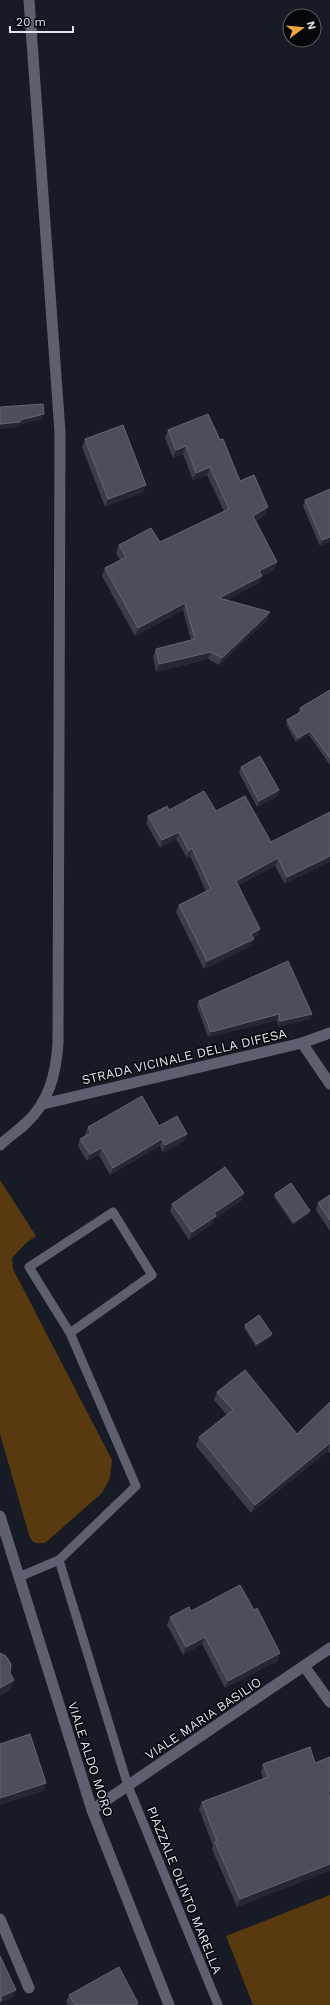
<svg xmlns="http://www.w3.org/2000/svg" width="330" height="2005" viewBox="0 0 330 2005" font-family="'Work Sans',sans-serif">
<rect width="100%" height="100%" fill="#171b25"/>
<g fill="#59390f">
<path d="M0,1180L36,1236L26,1243L12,1258L13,1269L112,1460L110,1478L102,1493L45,1543C36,1544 33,1544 29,1535L0,1434Z"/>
<path d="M330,1895V2005H253L226,1936Z"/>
</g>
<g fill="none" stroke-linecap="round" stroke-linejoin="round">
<g stroke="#5d616f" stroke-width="9">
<path d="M59,1560L136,1486L70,1333L152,1275L113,1212L29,1267L70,1333"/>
<path d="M19,1577L59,1560L128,1786L218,2005"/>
</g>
<g stroke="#5d616f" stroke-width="11">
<path d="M302,1043L330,1084"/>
<path d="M43,1104L302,1043L330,1033"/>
<path d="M304,1666L330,1702"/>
<path d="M92,1810L330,1648"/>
<path d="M0,1919L29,1988"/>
</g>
<path stroke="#5d616f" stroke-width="11" d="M0,1145C8,1137 18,1131 26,1123C49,1102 56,1074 58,1043L60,432L29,0"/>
<path stroke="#5d616f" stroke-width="11" d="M0,1516L92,1810L169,2005"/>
</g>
<g fill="#3a3e49">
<path d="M168,430L240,481L265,515L256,521L277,562L274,570L262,576L259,583L227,600L270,612L267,620L219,665L208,659L156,672L153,657L156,649L191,640L183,610L135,636L102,576L105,568L120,560L116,553L119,545L160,542L224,511L207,475L193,480L183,454L173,458L165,438Z"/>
<path d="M85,439L146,485L143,492L105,507L82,447Z"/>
<path d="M305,500L330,542L320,546L303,506Z"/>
<path d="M330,690V765L309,735L296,742L286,724L287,720L298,713L300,708Z"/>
<path d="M241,767L279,790L277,796L257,807L239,773Z"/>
<path d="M169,810L216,811L271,842L330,812L285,884L275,866L239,885L258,936L253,938L251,946L204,969L176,912L179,905L206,891L190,856L187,858L176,839L160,848L146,823L148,816Z"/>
<path d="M199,1001L312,1014L310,1019L278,1027L277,1020L208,1037L197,1006Z"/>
<path d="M159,1126L187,1134L184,1141L163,1153L160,1146L110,1175L99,1155L87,1161L78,1146L80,1139L86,1135H85L88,1127Z"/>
<path d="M244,1193L241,1201L214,1219L213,1223L189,1240L170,1211L172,1204Z"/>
<path d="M275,1194L309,1214L293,1225L274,1197Z"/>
<path d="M330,1195V1231L316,1210L318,1203Z"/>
<path d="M245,1325L272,1334L271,1337L256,1347L244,1328Z"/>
<path d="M217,1392L297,1434L330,1402V1453L328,1451L251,1513L196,1446L199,1437L227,1415L214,1400Z"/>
<path d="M254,1610L280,1653L277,1661L225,1688L202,1644L183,1655L167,1625L170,1617L191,1611Z"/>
<path d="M330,1757V1797L237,1907L212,1849L213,1846L199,1809L202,1802L263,1779L261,1772L263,1764L315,1763Z"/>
<path d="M69,1995L138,2003V2005H68L66,2002Z"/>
</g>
<g fill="#242833">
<path d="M44,414L42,420L19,425L18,427L0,429V424Z"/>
<path d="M186,446L183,454L173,458L176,450Z"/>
<path d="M210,467L207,475L193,480L196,473Z"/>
<path d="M146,485L143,492L105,507L108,499Z"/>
<path d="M268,507L265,515L251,524L253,516Z"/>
<path d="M330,537V542L320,546L322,540Z"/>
<path d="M277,562L274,570L262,576L259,583L216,606L219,598L259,571Z"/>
<path d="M185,603L183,610L135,636L138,628Z"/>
<path d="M270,612L267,620L219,665L222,658Z"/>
<path d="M211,652L208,659L156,672L159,664Z"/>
<path d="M310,731L309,735L296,742L298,738Z"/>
<path d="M279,790L277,796L257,807L259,801Z"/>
<path d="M179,832L176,839L160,848L162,840Z"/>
<path d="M192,848L190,856L187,858L189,851Z"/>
<path d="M330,856V862L285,884L287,877Z"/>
<path d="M278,858L275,866L234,888L236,881Z"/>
<path d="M260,929L258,936L249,941L251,934Z"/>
<path d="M254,939L251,946L204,969L207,961Z"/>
<path d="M279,1014L277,1020L208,1037L211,1032Z"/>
<path d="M312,1014L310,1019L278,1027L280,1021Z"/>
<path d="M187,1134L184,1141L163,1153L165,1145Z"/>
<path d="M162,1139L160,1146L110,1175L113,1168Z"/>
<path d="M102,1148L99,1155L87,1161L90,1154Z"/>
<path d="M244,1193L241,1201L214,1219L213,1223L189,1240L192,1232L214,1213Z"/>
<path d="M310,1211L309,1214L293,1225L294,1222Z"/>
<path d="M272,1334L271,1337L256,1347L257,1344Z"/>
<path d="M330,1443L328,1451L251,1513L255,1505Z"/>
<path d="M205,1637L202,1644L183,1655L186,1647Z"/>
<path d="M280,1653L277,1661L225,1688L228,1681Z"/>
<path d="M14,1680L10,1690L0,1696V1688Z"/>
<path d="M46,1783L44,1791L0,1805V1798Z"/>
<path d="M330,1791V1797L325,1800L328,1792Z"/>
<path d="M330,1864V1871L237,1907L240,1899Z"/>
<path d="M16,1990L13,1997L1,2003L0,2005V1997Z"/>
</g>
<g fill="#4c4f5b" stroke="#636771">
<path d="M43,404L44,414L20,420V422L0,424V407Z"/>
<path d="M208,414L220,440L223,439L240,481L254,475L268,507L253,516L277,562L259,571L262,576L219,598L270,612L222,658L211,652L159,664L156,649L195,639L185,603L138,628L105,568L126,557L119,545L151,528L160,542L229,509L210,467L196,473L186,446L176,450L168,430Z"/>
<path d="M123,425L146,485L108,499L85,439Z"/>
<path d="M330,489V537L322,540L305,500Z"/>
<path d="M330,690V758L310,731L298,738L287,720L302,711L300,708Z"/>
<path d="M260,756L279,790L259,801L241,767Z"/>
<path d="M204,791L216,811L245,796L271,842L330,812V856L287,877L278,858L236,881L260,929L251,934L254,939L207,961L179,905L211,889L192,848L189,851L179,832L162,840L148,816L167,806L169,810Z"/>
<path d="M288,961L312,1014L280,1021L279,1014L211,1032L199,1001Z"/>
<path d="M142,1096L159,1126L177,1116L187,1134L165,1145L162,1139L113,1168L102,1148L90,1154L80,1139L91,1133L88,1127Z"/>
<path d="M225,1167L244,1193L214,1213L216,1216L192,1232L172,1204Z"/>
<path d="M291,1183L310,1211L294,1222L275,1194Z"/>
<path d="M330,1195V1220L318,1203Z"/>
<path d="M259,1315L272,1334L257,1344L245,1325Z"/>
<path d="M245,1370L297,1434L330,1402V1443L255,1505L199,1437L233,1410L217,1392Z"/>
<path d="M240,1585L254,1610L257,1608L280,1653L228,1681L205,1637L186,1647L170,1617L189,1607L191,1611Z"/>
<path d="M0,1653L6,1656L11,1664L10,1673L14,1680L0,1688Z"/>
<path d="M30,1734L46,1783L0,1798V1744Z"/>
<path d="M310,1747L315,1763L330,1757V1791L328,1792L330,1799V1864L240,1899L215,1842L217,1841L202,1802L268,1777L263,1764Z"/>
<path d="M0,1956L16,1990L0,1997L2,2000L0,2001Z"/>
<path d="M119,1967L138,2003L135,2005H75L69,1995Z"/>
</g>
<g text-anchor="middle" stroke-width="3" stroke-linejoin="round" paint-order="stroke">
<g font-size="13" fill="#e1e4eb" stroke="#05060a">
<text transform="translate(184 1056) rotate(-13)" y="5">STRADA VICINALE DELLA DIFESA</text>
<text transform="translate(203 1718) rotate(-34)" y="5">VIALE MARIA BASILIO</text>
<text transform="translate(91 1759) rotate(72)" y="5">VIALE ALDO MORO</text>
<text transform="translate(185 1890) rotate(68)" y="5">PIAZZALE OLINTO MARELLA</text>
</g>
</g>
<g transform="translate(302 28) rotate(74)"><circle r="19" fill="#05060a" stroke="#5d5f64"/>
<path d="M0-3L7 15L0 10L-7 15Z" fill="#f3a442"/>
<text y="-6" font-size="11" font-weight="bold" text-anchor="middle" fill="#e1e4eb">N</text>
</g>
<path d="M10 26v6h63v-6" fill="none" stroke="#e1e4eb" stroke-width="2"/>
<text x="16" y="26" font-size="12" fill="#e1e4eb" stroke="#05060a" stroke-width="3" paint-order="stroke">20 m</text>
</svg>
